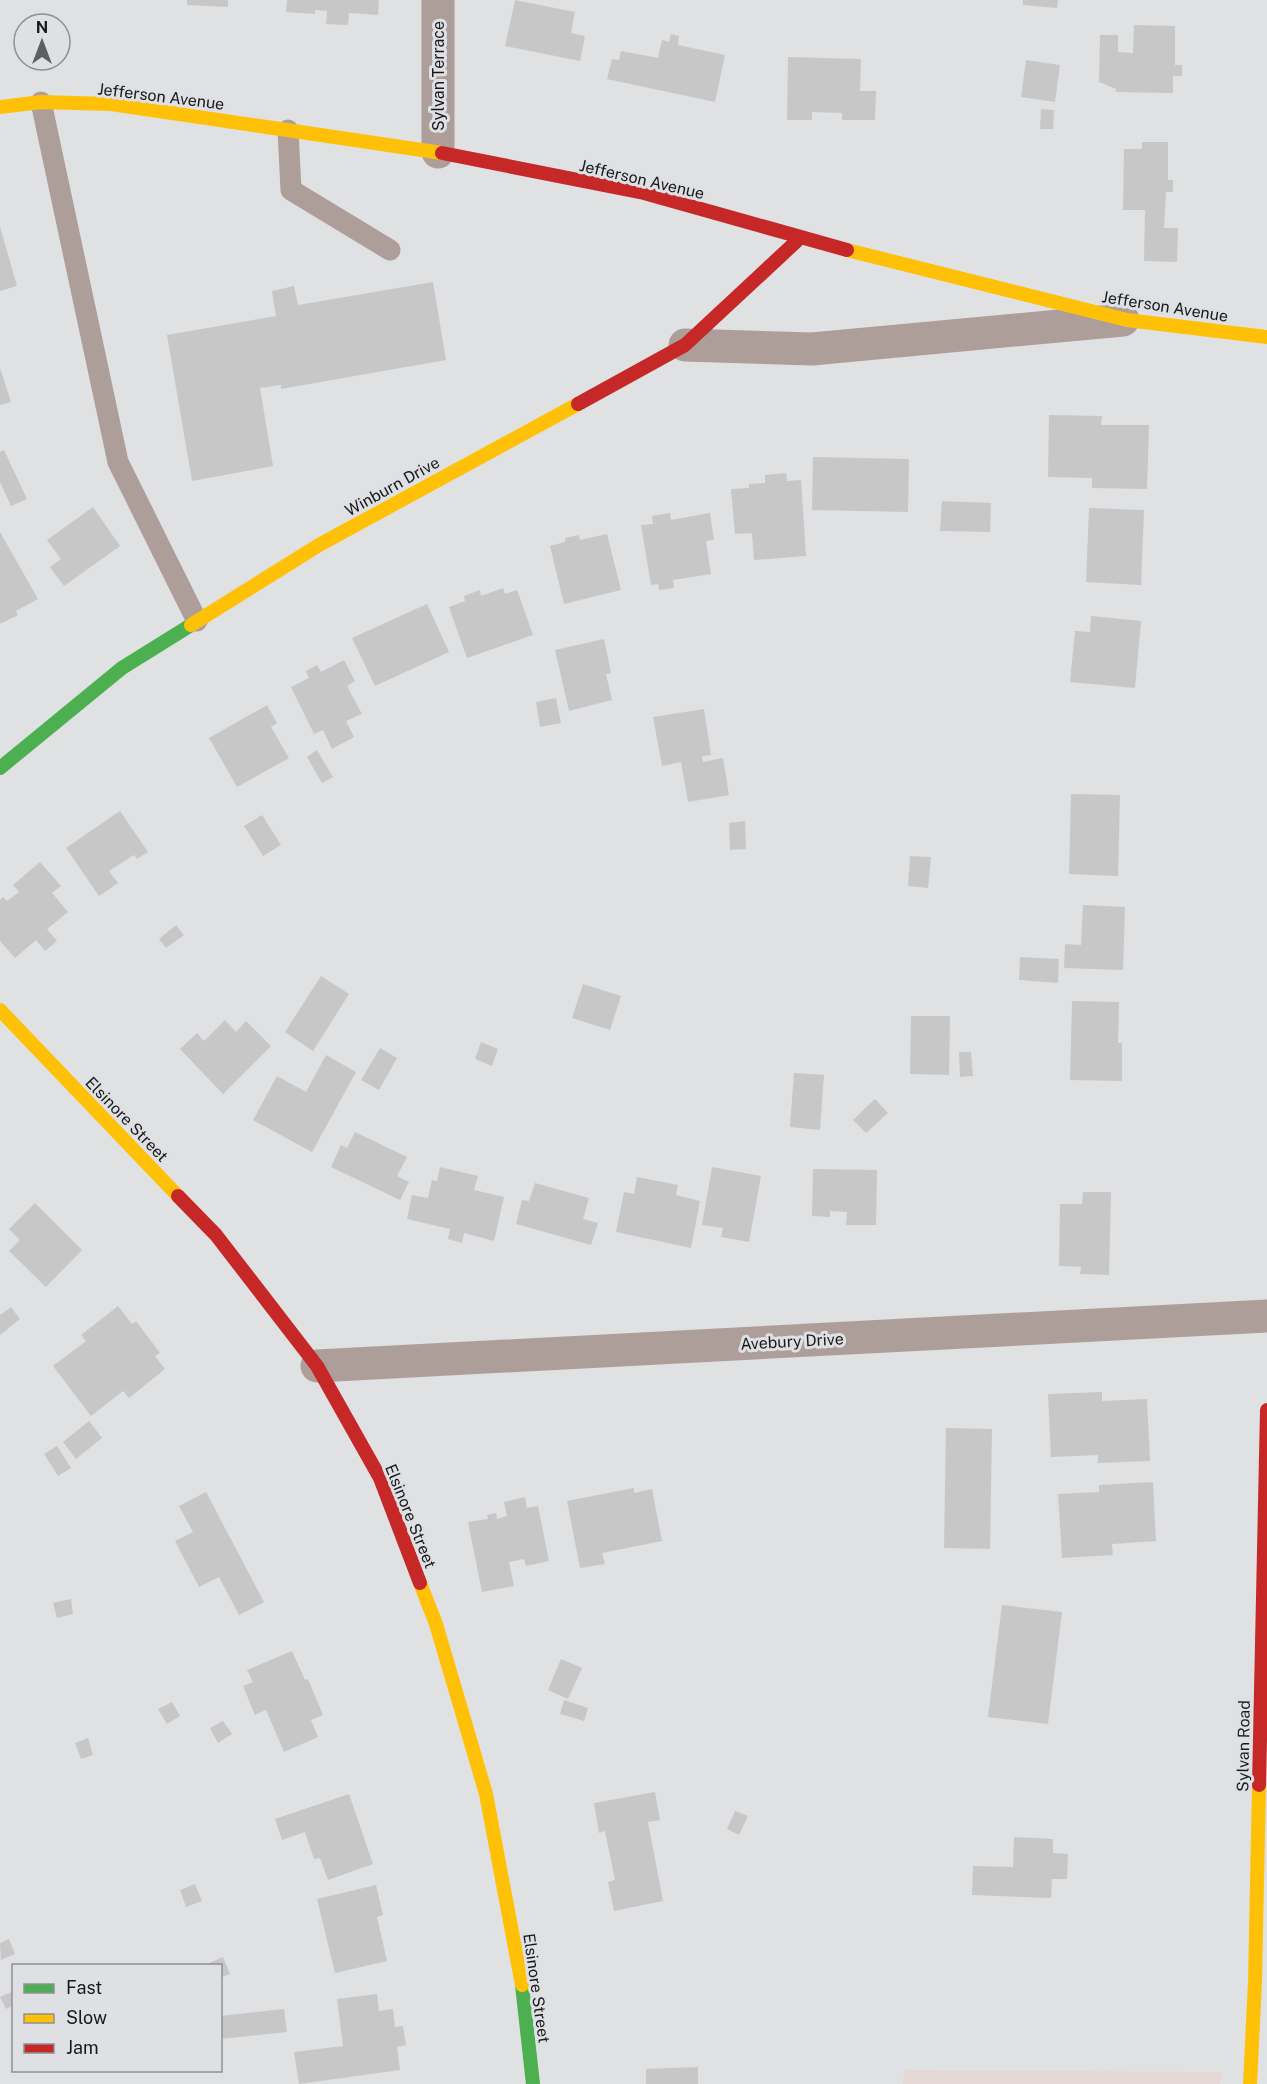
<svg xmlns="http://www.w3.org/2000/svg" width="1267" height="2084" viewBox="0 0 1267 2084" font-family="'Public Sans',sans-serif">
<rect width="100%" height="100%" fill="#e0e1e3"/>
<path fill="#e5d8d4" d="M905,2070L1221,2072L1220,2084H902Z"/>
<g fill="#c7c7c8">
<path d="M187,0H228V7L187,5Z"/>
<path d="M287,0H379L378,15L349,13L348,25L326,24L327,11L315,10V14L286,12Z"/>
<path d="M515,0L575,12L571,33L585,36L580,61L505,46Z"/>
<path d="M1023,0H1058L1057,8L1023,5Z"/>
<path d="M1134,25L1175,26V65H1182V76H1173V93L1116,92V89L1099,82L1100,35H1118V52L1133,53Z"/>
<path d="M671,34L679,36L678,45L725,55L715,102L607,79L612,59L619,60L621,51L658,58L662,40L669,42Z"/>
<path d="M788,57L861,59L860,91H876L875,120H842V113L812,112V120H787Z"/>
<path d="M1026,60L1060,65L1055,102L1021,97Z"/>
<path d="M1041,109L1054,110L1053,129H1040Z"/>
<path d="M1142,142H1168V180H1173V192H1166L1164,228H1178L1177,262L1144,261L1145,210H1123L1124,149H1142Z"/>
<path d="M0,227L17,286L0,291Z"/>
<path d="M433,282L446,360L281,389V385L260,388L273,466L192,481L167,335L276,316L272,291L294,286L298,305Z"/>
<path d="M0,368L11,402L0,405Z"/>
<path d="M1049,415L1102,416L1101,425H1149L1147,489L1092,488V478L1048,477Z"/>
<path d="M4,450L27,499L11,506L0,482V452Z"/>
<path d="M813,457L909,459L908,512L812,510Z"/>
<path d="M786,473L787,481L801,480L806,556L754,560L752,533L735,534L731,489L749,488V484L765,483V475Z"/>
<path d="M942,501L991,503L990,532L940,531Z"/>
<path d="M93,507L120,546L64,586L50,567L61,559L47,540Z"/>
<path d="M1089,508L1144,510L1141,585L1086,582Z"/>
<path d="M670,513L671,520L710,513L714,540L706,541L711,574L673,580L674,588L659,590L658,584L651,585L641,525L653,524L652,516Z"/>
<path d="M0,532L38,599L16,611L18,615L0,624Z"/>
<path d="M607,534L621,590L564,604L550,546L565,542V538L579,535L580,540Z"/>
<path d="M503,588L505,594L517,590L533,635L467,658L449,607L465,601L464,596L480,590L481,596Z"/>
<path d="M427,604L449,652L375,686L352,638Z"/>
<path d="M1091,616L1141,621L1135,688L1070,682L1075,631L1090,632Z"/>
<path d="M604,639L611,673L606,674L612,700L569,711L555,650Z"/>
<path d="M344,660L355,681L347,686L362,714L346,721L354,737L332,749L323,730L314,734L291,687L309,678L306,671L317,665L321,672Z"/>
<path d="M556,698L561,723L540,727L536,702Z"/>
<path d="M267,705L277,723L271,727L289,758L237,787L209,738Z"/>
<path d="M704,709L711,755L702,756L703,762L723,758L729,795L688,802L681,762L662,766L653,717Z"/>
<path d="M317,750L333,777L322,783L307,757Z"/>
<path d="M1071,794L1120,795L1118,876L1069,874Z"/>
<path d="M120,811L148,852L137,859L134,855L109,871L118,883L99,896L66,848Z"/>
<path d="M262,815L281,845L263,856L244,826Z"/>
<path d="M745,821L746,849L730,850L729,823Z"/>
<path d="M910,856L931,857L928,888L908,886Z"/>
<path d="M40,862L61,886L52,893L68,912L47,929L57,941L45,951L36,940L15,958L0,941V900L3,897L7,901L19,892L13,885Z"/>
<path d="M1083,905L1125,907L1123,970L1064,968L1065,944L1081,945Z"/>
<path d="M176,925L184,935L166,948L159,939Z"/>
<path d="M1020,957L1059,959L1058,983L1019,980Z"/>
<path d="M321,976L349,994L313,1051L285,1032Z"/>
<path d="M583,984L621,996L610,1030L572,1018Z"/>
<path d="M1072,1001L1119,1002L1118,1043H1122V1081L1070,1080Z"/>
<path d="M911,1016H950L949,1075L910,1074Z"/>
<path d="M225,1020L236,1032L246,1021L271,1046L223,1094L180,1049L197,1033L204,1041Z"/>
<path d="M481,1042L498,1049L492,1066L475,1059Z"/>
<path d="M380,1048L397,1058L379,1090L361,1080Z"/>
<path d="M959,1052H971L973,1076L960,1077Z"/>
<path d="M326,1055L356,1072L312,1152L253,1120L277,1076L306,1092Z"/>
<path d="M794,1073L824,1075L820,1130L790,1127Z"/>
<path d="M875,1099L888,1113L866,1133L853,1120Z"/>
<path d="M355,1132L407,1157L397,1176L409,1182L400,1200L331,1167L341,1145L347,1148Z"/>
<path d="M440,1167L478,1176L474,1190L504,1197L494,1241L464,1233L462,1243L448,1239L450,1229L407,1219L412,1195L428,1198L432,1180L437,1181Z"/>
<path d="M712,1167L761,1176L749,1242L721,1237L723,1228L702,1225Z"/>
<path d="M813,1169L877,1170L876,1225H846L847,1212L830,1211V1217L812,1216Z"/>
<path d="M637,1177L678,1185L676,1195L700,1201L691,1248L616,1232L624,1192L634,1194Z"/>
<path d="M535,1183L589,1198L583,1219L598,1223L591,1245L516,1224L522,1200L529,1201Z"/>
<path d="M1083,1192H1111L1109,1275L1080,1274L1081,1267L1059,1266L1060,1204H1082Z"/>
<path d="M35,1203L82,1250L46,1287L9,1251L20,1240L9,1229Z"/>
<path d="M118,1306L132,1324L136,1321L160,1353L155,1356L165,1369L129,1398L123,1391L91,1416L53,1366L86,1341L81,1335Z"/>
<path d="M11,1307L20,1319L0,1335V1315Z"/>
<path d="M1102,1392V1401L1147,1399L1150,1461L1098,1463V1455L1051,1457L1048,1394Z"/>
<path d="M89,1421L102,1438L76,1459L63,1442Z"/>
<path d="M946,1428L992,1429L990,1549L944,1548Z"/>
<path d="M57,1446L71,1468L58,1476L44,1454Z"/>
<path d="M1153,1482L1156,1541L1112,1544L1113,1555L1062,1558L1058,1494L1099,1492V1485Z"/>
<path d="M634,1488V1493L652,1489L662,1541L602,1553L605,1564L580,1568L567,1501Z"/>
<path d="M206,1492L264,1602L239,1615L219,1577L199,1587L175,1541L193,1532L179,1506Z"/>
<path d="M525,1497L527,1508L538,1506L549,1561L526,1566L524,1559L509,1562L514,1586L482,1592L468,1522L488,1519L487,1515L496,1513L497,1519L507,1516L504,1502Z"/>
<path d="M71,1599L73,1614L57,1618L53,1603Z"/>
<path d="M1002,1605L1062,1612L1048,1724L988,1717Z"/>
<path d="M292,1651L305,1680L308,1679L323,1715L311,1720L318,1737L284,1752L266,1710L255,1715L243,1686L253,1682L247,1670Z"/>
<path d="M561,1659L582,1668L568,1699L548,1690Z"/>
<path d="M564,1700L588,1708L584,1721L560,1714Z"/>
<path d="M172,1702L180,1716L167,1724L158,1709Z"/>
<path d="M223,1721L232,1734L218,1743L210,1728Z"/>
<path d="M88,1738L93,1755L81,1759L75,1743Z"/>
<path d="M655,1792L660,1820L648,1822L663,1901L614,1911L608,1882L615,1880L605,1831L599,1833L594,1803Z"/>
<path d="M349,1794L373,1864L328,1880L320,1858L314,1859L305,1832L282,1840L275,1819Z"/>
<path d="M735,1811L748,1816L739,1835L727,1829Z"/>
<path d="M1014,1837L1053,1839V1853L1068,1854L1067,1879H1052L1051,1898L972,1895L973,1866L1013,1867Z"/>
<path d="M195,1884L202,1901L186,1907L180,1890Z"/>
<path d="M376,1885L383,1915L377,1917L387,1961L335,1973L317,1899Z"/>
<path d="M9,1939L15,1954L1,1960L0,1943Z"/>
<path d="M223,1957L230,1974L220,1978V1966H208L207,1964Z"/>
<path d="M14,1991V2005L6,2009L0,1997Z"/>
<path d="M377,1994L379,2011L393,2009L395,2027L403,2026L406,2045L397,2047L400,2070L299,2084L294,2052L343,2046L337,1999Z"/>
<path d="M284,2009L287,2032L220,2039V2016Z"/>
<path d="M698,2067V2084H646V2069Z"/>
</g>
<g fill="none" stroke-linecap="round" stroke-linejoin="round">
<g stroke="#ad9e9a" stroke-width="21">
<path d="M41,102L118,462L197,621"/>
<path d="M288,130L291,190L390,250"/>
</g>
<g stroke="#ad9e9a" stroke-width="33">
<path d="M438,152V0"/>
<path d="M685,345L812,349L1123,320"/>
<path d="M317,1366L1267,1316"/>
</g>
<g stroke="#4caf50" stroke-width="14">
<path d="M0,768L122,668L191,625"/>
<path d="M522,1985L533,2084"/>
</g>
<g stroke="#ffc107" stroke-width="14">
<path d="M0,107L41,102L111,104L442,153"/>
<path d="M847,250L1127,320L1267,337"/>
<path d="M191,625L319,545L578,404"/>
<path d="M0,1010L178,1196"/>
<path d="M420,1583L436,1624L486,1794L522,1985"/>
<path d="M1250,2084L1255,1982L1259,1785"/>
</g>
<g stroke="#c62828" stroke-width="14">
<path d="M442,153L644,193L847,250"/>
<path d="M578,404L685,345L800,238"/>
<path d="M178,1196L216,1235L317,1366L380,1478L420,1583"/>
<path d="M1259,1785L1267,1410"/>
</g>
</g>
<g text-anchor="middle" stroke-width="6" stroke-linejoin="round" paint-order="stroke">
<g font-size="16" fill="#18191a" stroke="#dfe0e4">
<text transform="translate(438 76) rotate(-90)" y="6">Sylvan Terrace</text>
<text transform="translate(161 96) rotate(7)" y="6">Jefferson Avenue</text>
<text transform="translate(642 179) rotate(13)" y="6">Jefferson Avenue</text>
<text transform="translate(1165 306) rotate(9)" y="6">Jefferson Avenue</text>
<text transform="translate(392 486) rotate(-29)" y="6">Winburn Drive</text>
<text transform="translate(127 1119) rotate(46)" y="6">Elsinore Street</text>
<text transform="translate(792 1341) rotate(-3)" y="6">Avebury Drive</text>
<text transform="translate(411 1516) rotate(68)" y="6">Elsinore Street</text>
<text transform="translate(1243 1746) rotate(-89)" y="6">Sylvan Road</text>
<text transform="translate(537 1988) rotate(82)" y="6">Elsinore Street</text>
</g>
</g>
<rect x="12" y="1964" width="210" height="108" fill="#dfe0e4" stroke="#8f9093" stroke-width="1.5"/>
<rect x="24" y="1984" width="30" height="9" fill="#4caf50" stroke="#8f9093" stroke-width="1.5"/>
<text x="66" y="1994" font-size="18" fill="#18191a">Fast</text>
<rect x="24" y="2014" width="30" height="9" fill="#ffc107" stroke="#8f9093" stroke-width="1.5"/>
<text x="66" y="2024" font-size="18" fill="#18191a">Slow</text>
<rect x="24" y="2044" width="30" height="9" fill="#c62828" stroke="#8f9093" stroke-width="1.5"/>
<text x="66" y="2054" font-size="18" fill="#18191a">Jam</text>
<g transform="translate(42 42)"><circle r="28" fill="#dfe0e4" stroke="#8f9093" stroke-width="1.5"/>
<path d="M0-4.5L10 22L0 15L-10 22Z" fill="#5e5f60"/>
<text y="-9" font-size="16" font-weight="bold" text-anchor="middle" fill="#18191a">N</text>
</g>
</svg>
